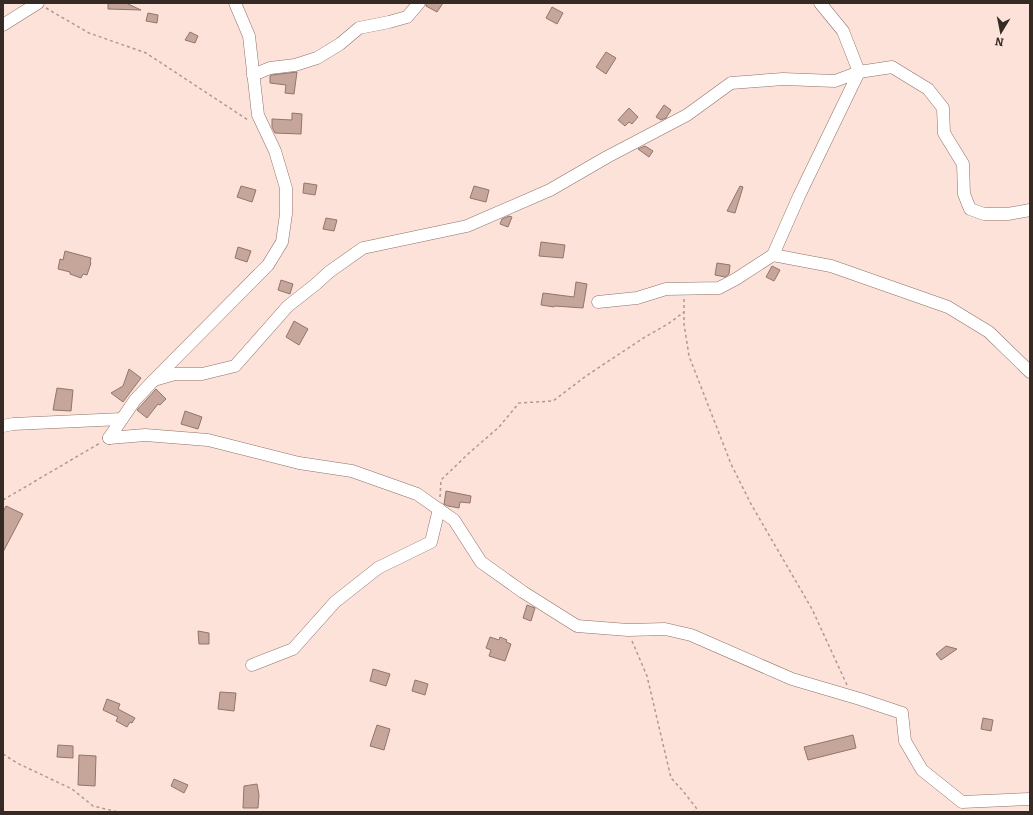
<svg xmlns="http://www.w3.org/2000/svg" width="1033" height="815" viewBox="0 0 1033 815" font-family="Bitter,serif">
<rect width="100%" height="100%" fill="#fce2d8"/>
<g fill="#c6a69b" stroke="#93756a">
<path d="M108,3H126L141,10L108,9Z"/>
<path d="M426,3H443L437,12L426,6Z"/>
<path d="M552,7L563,13L557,24L546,18Z"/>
<path d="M148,13L158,15L157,23L146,21Z"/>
<path d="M190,32L198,36L195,43L185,40Z"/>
<path d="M606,52L616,58L606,74L596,67Z"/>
<path d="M297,72L294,94L285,93L286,85L270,83V76L272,75Z"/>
<path d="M664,105L671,110L666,118L661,120L656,117Z"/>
<path d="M629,108L638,117L632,124L629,122L625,126L618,120Z"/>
<path d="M292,113L302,114L301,134L275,133L272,127V119L292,120Z"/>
<path d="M645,146L653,151L649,157L638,149Z"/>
<path d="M304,183L317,185L315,195L303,193Z"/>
<path d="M241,186L256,190L252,202L237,197Z"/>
<path d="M474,186L489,190L486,202L470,198Z"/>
<path d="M740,186L743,187L735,213L727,211Z"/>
<path d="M509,216L512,217L508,227L500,224L502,219Z"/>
<path d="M326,218L337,220L334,231L323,229Z"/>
<path d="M541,242L565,245L563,258L539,256Z"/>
<path d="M238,247L251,251L247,262L235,258Z"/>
<path d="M65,251L91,258L90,262L91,263L87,275L83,274L81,278L70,274V272L58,269L60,259L63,260Z"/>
<path d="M717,263L730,265L729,274L725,277L715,275Z"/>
<path d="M772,266L780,270L774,281L766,277Z"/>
<path d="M281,280L293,284L290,294L278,290Z"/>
<path d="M576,282L587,284L583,308L555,306L554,307L541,305L543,293L574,297Z"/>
<path d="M294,321L308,329L299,345L286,337Z"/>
<path d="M129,369L141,378L123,402L111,393L123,386Z"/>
<path d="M57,388L73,390L71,411L53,410Z"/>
<path d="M156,389L166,399L160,405L158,404L147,418L137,410Z"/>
<path d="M185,411L202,417L198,429L181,424Z"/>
<path d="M446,491L471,496L470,503L460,502L459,508L448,506L444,504Z"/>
<path d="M6,506L23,514L3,552V512Z"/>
<path d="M527,605L535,608L531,621L523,618Z"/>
<path d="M198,631L209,633V644H199Z"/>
<path d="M490,637L499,640L500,637L507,640L506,642L511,644L505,661L489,656L491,650L486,648Z"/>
<path d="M946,646L957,649L941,660L936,654Z"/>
<path d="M373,669L390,674L386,686L370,681Z"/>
<path d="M415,680L428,684L425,695L412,691Z"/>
<path d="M220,692L236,693L234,711L218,709Z"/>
<path d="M107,699L120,704L118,709L135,718L132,723L130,722L127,727L116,721L118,717L103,710Z"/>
<path d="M983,718L993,720L991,731L981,729Z"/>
<path d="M377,725L390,729L384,750L370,746Z"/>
<path d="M853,735L856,748L808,760L804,747Z"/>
<path d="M58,745L73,746V758L57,757Z"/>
<path d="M79,755L96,756L95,786L78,785Z"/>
<path d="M174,779L188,785L184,793L171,786Z"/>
<path d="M257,784L259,795L258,808H243L244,786Z"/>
</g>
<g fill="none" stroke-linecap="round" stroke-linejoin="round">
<g stroke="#8f7167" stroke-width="13">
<g id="minor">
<path d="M820,3L843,31L859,72L892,67L928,89L943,108L944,133L963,164L964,194L970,209L984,214H1008L1030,210"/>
<path d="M3,25L38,3"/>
<path d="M253,75L270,68L295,65L317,58L340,44L359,28L389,22L407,17L419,3"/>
<path d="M598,302L637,298L666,289L719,288L736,279L773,255"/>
<path d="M155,379L268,265L282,242L286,214V188L275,151L258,115L249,36L235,3"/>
<path d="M3,426L13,424L122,419"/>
<path d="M109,438L135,400L154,380L175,374H202L235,366L288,306L316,284L329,272L363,248L467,226L550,190L607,157L687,115L731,83L783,79L835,81L859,72L799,196L773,255L831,266L948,307L989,332L1030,372"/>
<path d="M109,438L145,435L208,440L299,463L352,471L417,494L454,520L481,562L523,592L577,626L628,630L665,629L691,635L792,679L860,699L902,713L905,741L922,770L962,802L1030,799"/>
<path d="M252,665L293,649L335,602L378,568L431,542L439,509"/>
</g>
</g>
<g stroke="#ae9991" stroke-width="1.5" stroke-dasharray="3 3" stroke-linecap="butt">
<path d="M46,8L89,33L146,53L248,120"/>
<path d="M684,299V324L689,356L731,464L751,504L812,609L847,685"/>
<path d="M440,497L441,480L468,454L499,427L519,403L553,401L586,376L645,337L668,324L684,312"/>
<path d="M3,500L100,443"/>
<path d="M632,641L647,676L671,778L683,791L697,809L694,812"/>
<path d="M3,754L17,763L72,789L93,806L118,812"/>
</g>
<use href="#minor" stroke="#fff" stroke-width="12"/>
</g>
<rect width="1033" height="815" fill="none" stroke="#362a25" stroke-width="8"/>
<g transform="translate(1001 32) rotate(190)" stroke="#fce2d8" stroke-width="3" paint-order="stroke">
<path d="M0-3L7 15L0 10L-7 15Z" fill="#362a25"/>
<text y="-6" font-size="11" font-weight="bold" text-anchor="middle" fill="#362a25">N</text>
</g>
</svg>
